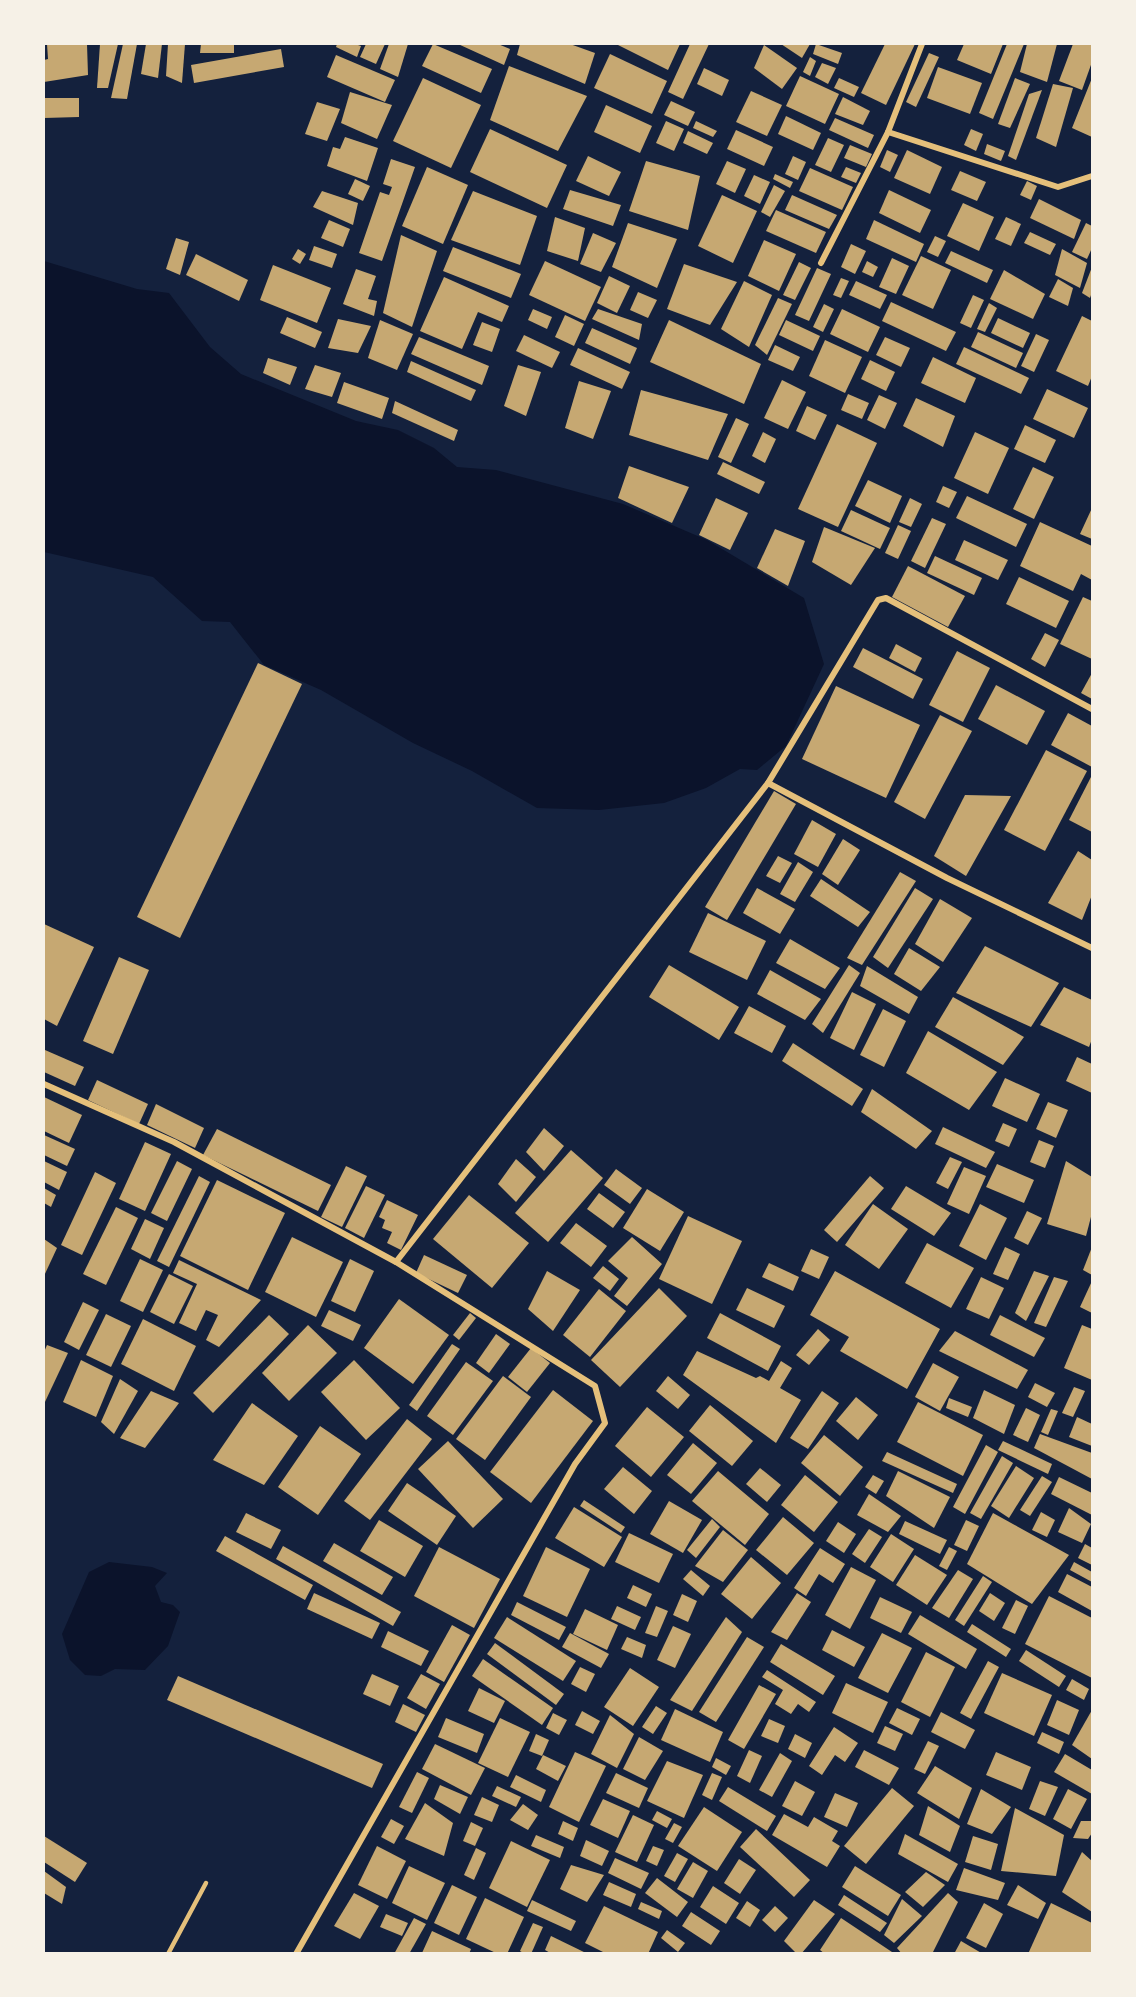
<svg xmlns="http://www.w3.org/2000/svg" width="1136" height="1997" viewBox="0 0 1136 1997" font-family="Signika,sans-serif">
<rect width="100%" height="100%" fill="#14213d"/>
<g fill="#0b132b">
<path d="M44,261L137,289L169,293L210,347L241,374L356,421L398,430L434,448L457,467L496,470L623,504L707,540L804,598L824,664L786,746L757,770L740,769L706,788L664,803L599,810L537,808L472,771L413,743L321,690L264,665L230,622L202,621L153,577L44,552Z"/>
<path d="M109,1562L152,1567L167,1573L155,1586L161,1602L173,1605L180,1612L168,1646L145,1670L115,1669L101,1676L85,1675L70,1660L62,1634L89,1572Z"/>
</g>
<g fill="#c6a872">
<path d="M47,44H87L88,75L44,82V60L48,59Z"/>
<path d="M100,44H118L108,88H97Z"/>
<path d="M123,44H137L127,99L111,98Z"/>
<path d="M146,44H162L158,78L141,74Z"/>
<path d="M168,44H185L182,83L166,76Z"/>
<path d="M201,44H234V53H200Z"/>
<path d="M337,44H355L361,46L357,57L336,47Z"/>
<path d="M366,44H385L376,64L360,57Z"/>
<path d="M389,44H408L398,77L380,69Z"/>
<path d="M433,44L492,69L481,93L422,66Z"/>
<path d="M458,44H498L510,49L504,65Z"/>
<path d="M520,44H570L595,53L585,84L517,55Z"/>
<path d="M616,44H680L668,70Z"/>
<path d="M690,44H709L683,99L668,92Z"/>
<path d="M781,44H810L802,58Z"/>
<path d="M816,44L842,53L838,64L813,54Z"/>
<path d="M885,44H915L886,105L861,93Z"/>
<path d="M964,44H1003L991,74L957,60Z"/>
<path d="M1007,44H1024L993,119L979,113Z"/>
<path d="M1027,44H1057L1047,82L1020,72Z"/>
<path d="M1073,44L1092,45V62L1082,90L1059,81Z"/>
<path d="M764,45L797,68L782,89L754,68Z"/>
<path d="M281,49L284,67L194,83L191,65Z"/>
<path d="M929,53L939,57L916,107L906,102Z"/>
<path d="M610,54L667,81L652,114L594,88Z"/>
<path d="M336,55L395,80L385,102L327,77Z"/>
<path d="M810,57L816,61L810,76L803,72Z"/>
<path d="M822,63L836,68L828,84L815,77Z"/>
<path d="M509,66L587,96L558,151L490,120Z"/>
<path d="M938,67L982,83L970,114L927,98Z"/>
<path d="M704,68L729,80L722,96L697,84Z"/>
<path d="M800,76L839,94L825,124L786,106Z"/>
<path d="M423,78L481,105L451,168L393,141Z"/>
<path d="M839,78L859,87L854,97L834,88Z"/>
<path d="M1015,78L1030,84L1010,128L998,124Z"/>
<path d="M1092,78V137L1072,128Z"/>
<path d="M1053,84L1073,88L1056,147L1036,138Z"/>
<path d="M1042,90L1016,160L1008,156L1029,94Z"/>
<path d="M751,91L782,105L767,136L736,122Z"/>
<path d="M350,92L392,105L377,139L341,123Z"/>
<path d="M843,97L870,111L863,125L835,114Z"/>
<path d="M44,98H79V117L44,118Z"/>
<path d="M671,101L695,112L688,126L664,115Z"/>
<path d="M317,102L340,109L327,141L305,134Z"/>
<path d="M606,105L652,126L640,153L594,132Z"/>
<path d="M786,116L821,133L813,150L778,134Z"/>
<path d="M835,118L874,135L868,148L829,130Z"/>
<path d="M666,121L684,129L674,151L656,143Z"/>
<path d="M696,121L717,131L713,137L693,128Z"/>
<path d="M490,129L567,165L547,208L470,172Z"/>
<path d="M971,129L983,134L976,151L964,145Z"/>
<path d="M736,130L773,147L764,166L727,149Z"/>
<path d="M688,131L713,143L707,154L683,143Z"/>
<path d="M345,137L378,148L367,181L327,166L333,147L340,149Z"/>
<path d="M828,138L844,145L831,172L815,165Z"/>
<path d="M987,144L1005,151L1001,161L984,154Z"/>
<path d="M850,145L872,154L866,167L844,158Z"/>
<path d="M887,150L898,155L890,172L880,167Z"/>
<path d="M907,150L942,167L930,194L894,178Z"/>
<path d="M588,156L621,172L609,196L576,181Z"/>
<path d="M793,156L806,162L798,180L785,174Z"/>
<path d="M391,159L415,167L382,261L359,253L380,192L389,195L392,187L383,184Z"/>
<path d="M646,161L700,176L688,230L629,211Z"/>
<path d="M727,161L746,169L735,193L716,184Z"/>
<path d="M427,167L468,185L443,244L402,226Z"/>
<path d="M846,167L861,173L856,183L841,177Z"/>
<path d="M810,168L853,187L842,210L799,191Z"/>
<path d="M960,171L986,182L977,201L951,190Z"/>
<path d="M775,174L793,182L790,188L773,179Z"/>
<path d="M754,175L770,182L760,204L744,196Z"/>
<path d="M355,179L370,186L363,201L348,194Z"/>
<path d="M1027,181L1037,186L1031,200L1020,195Z"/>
<path d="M774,185L785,191L770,217L761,212Z"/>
<path d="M570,190L621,205L613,226L563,209Z"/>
<path d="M889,190L931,210L920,233L879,213Z"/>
<path d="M322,191L358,203L353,225L313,207Z"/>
<path d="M473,191L537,216L520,265L451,240Z"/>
<path d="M722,195L757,211L733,263L698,246Z"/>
<path d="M792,195L837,215L829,229L785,210Z"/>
<path d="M1039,199L1081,220L1074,239L1030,218Z"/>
<path d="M963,203L994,217L979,251L947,236Z"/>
<path d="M776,210L826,232L816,253L766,231Z"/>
<path d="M555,217L585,228L578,261L547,251Z"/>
<path d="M1006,217L1021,224L1011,246L995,239Z"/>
<path d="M329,220L350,229L343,247L321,238Z"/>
<path d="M874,220L924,244L916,262L866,239Z"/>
<path d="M628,223L677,239L657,288L612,267Z"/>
<path d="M1086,223L1092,226V248L1087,259L1072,252Z"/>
<path d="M1030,232L1056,244L1050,255L1024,243Z"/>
<path d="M593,233L616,243L601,272L580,264Z"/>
<path d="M401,235L437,251L412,327L383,313Z"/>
<path d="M935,236L946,241L938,257L927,252Z"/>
<path d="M176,238L189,242L180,275L166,269Z"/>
<path d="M764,240L796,254L779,291L748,276Z"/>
<path d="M851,244L866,251L855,274L841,267Z"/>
<path d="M314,246L337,254L332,268L309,260Z"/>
<path d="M453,247L521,274L511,298L443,271Z"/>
<path d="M298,249L306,254L300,264L292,259Z"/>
<path d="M1062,249L1087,263L1080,288L1055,275Z"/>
<path d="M951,251L993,270L987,283L945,263Z"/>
<path d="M196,254L248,280L239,301L186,275Z"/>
<path d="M921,256L951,270L933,309L902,295Z"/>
<path d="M892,258L909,266L896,294L879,287Z"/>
<path d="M545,261L601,287L585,321L529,295Z"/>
<path d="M867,261L878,267L873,277L862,272Z"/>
<path d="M799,262L811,268L795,300L783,295Z"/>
<path d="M684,264L737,282L710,325L667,309Z"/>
<path d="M273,265L331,288L317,323L260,300Z"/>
<path d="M1092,267V292L1090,298L1082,293Z"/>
<path d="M817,268L831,274L809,321L795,315Z"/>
<path d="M356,269L376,276L368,299L377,301L374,316L343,304Z"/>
<path d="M1004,270L1045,294L1033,319L990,299Z"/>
<path d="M609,276L630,286L617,313L597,303Z"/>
<path d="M444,277L509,306L502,322L478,312L462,349L420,331Z"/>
<path d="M841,278L849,281L841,298L833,295Z"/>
<path d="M1058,279L1073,288L1068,306L1049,297Z"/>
<path d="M744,281L772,295L749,347L721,329Z"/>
<path d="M856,281L887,295L880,309L849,295Z"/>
<path d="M638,292L657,300L648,318L630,310Z"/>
<path d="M973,295L984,300L971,328L960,323Z"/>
<path d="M778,298L792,304L767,355L755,345Z"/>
<path d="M891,302L956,332L946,351L882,321Z"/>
<path d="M989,303L997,308L985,332L977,329Z"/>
<path d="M824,304L834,309L823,332L813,327Z"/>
<path d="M533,309L552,317L547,329L528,320Z"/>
<path d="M598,309L642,324L639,340L592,319Z"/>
<path d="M842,309L880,327L868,352L830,334Z"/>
<path d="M565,315L584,324L574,346L555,337Z"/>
<path d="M1082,316L1092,321V376L1088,386L1056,371Z"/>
<path d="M287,317L322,332L315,348L280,333Z"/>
<path d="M998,318L1030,333L1023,348L991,333Z"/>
<path d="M338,319L371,326L358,353L328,348Z"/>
<path d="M380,320L413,334L397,370L368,358Z"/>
<path d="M669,320L761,364L744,404L650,362Z"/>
<path d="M786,320L820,336L813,351L779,335Z"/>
<path d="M482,322L500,329L492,352L473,345Z"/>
<path d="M592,328L637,348L630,364L585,343Z"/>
<path d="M978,332L1023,353L1016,368L971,347Z"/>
<path d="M1036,334L1049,340L1034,372L1021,366Z"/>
<path d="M524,335L560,352L552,368L516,351Z"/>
<path d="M419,337L489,366L482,385L411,354Z"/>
<path d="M885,337L910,348L901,367L876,355Z"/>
<path d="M825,340L862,357L845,393L809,376Z"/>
<path d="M775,345L800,357L793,371L768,360Z"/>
<path d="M964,347L1029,378L1021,394L956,364Z"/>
<path d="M578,348L630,372L622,389L570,365Z"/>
<path d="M933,357L976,378L965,403L921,383Z"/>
<path d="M268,358L297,367L290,385L263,373Z"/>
<path d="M870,360L895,372L886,391L861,379Z"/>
<path d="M411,361L476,390L471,401L407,372Z"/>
<path d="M315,365L341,373L332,397L305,389Z"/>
<path d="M518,365L541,372L526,416L504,406Z"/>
<path d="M782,380L806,392L788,429L764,418Z"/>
<path d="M579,381L611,391L593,439L565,428Z"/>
<path d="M344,382L389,398L382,419L337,403Z"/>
<path d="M1047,389L1088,408L1074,438L1033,419Z"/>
<path d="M641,390L728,414L708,460L629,435Z"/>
<path d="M848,394L869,403L862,419L841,410Z"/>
<path d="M879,395L897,403L885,429L867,420Z"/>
<path d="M916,398L955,416L943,447L903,426Z"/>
<path d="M395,401L458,430L454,441L392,413Z"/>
<path d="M807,406L827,415L815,440L796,431Z"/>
<path d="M736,418L749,424L731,463L718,457Z"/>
<path d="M837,424L877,443L838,527L798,509Z"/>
<path d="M1025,425L1056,440L1045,463L1014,449Z"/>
<path d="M763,432L776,439L765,463L752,456Z"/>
<path d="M975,432L1009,448L988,494L954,478Z"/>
<path d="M723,462L765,482L759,494L717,474Z"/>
<path d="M629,466L689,487L672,523L618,498Z"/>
<path d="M1033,467L1054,477L1034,519L1013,509Z"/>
<path d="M868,480L902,496L890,523L855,506Z"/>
<path d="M943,486L957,492L949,508L936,502Z"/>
<path d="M967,496L1027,524L1016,547L956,518Z"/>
<path d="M716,498L748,513L730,550L699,535Z"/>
<path d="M910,498L922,504L911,527L899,522Z"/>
<path d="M1092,508V539L1080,534Z"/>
<path d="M851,510L890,528L880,549L841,531Z"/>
<path d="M932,518L946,524L925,568L911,561Z"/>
<path d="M1040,522L1092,546V580L1081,574L1073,591L1020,566Z"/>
<path d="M898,525L911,531L898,559L885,553Z"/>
<path d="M824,527L875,548L851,585L812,562Z"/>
<path d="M775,529L805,541L788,586L757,568Z"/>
<path d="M964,540L1008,560L998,580L955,560Z"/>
<path d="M935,556L982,578L974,595L927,573Z"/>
<path d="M908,566L965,596L948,627L892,597Z"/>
<path d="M1019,577L1069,601L1056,628L1006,604Z"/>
<path d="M1083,597L1092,601V659L1060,644Z"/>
<path d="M1045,633L1059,640L1045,667L1031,659Z"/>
<path d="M896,644L922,658L915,672L889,658Z"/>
<path d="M863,648L923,679L913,699L853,667Z"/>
<path d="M957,651L990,668L963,722L929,705Z"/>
<path d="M258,663L302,684L180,938L137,917Z"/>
<path d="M1092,673V699L1081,693Z"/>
<path d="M996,685L1045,711L1027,745L978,719Z"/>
<path d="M836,686L920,725L886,798L802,759Z"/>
<path d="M1068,713L1092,726V767L1051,745Z"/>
<path d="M940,715L972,731L925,819L894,802Z"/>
<path d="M1046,750L1087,771L1045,851L1004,830Z"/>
<path d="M1092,775V832L1069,820Z"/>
<path d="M774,791L796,804L727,920L705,907Z"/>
<path d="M965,795L1011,796L966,876L934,856Z"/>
<path d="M812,820L836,834L818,867L794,854Z"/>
<path d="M843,839L860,850L838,885L822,874Z"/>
<path d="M1078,851L1092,860V895L1082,920L1048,903Z"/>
<path d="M778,856L792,863L780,883L766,876Z"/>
<path d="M798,862L813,872L795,902L780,894Z"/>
<path d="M900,872L916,881L862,965L847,958Z"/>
<path d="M821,879L870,912L858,927L810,896Z"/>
<path d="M757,888L795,909L780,934L743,913Z"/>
<path d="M915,888L933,899L888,968L873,957Z"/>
<path d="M940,899L972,918L943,962L915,944Z"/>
<path d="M708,913L766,941L747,980L689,952Z"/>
<path d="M44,924L94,947L57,1026L44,1019Z"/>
<path d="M790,939L840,968L825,989L776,963Z"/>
<path d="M985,946L1059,983L1031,1027L956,993Z"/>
<path d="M909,948L940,967L921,991L894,974Z"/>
<path d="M119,957L149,970L113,1054L83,1041Z"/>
<path d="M669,965L739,1007L719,1040L649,997Z"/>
<path d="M849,965L860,973L823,1033L812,1024Z"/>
<path d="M867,966L918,997L909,1014L860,986Z"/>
<path d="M770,970L821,999L805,1020L757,994Z"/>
<path d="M1064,987L1092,1000V1039L1089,1047L1040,1025Z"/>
<path d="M852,992L876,1004L854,1050L830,1038Z"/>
<path d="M953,997L1024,1037L1003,1065L935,1027Z"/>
<path d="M749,1006L786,1026L772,1053L734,1033Z"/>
<path d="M883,1009L906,1021L884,1067L860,1055Z"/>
<path d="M928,1031L997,1072L969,1110L906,1073Z"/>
<path d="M793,1043L863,1089L852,1106L782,1061Z"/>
<path d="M45,1050L84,1067L75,1086L44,1072Z"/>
<path d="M1077,1057L1092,1064V1093L1066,1081Z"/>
<path d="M1005,1078L1040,1094L1027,1122L992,1106Z"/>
<path d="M97,1080L148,1104L139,1124L88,1100Z"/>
<path d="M872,1089L932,1131L916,1149L861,1112Z"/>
<path d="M44,1097L82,1115L69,1143L44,1131Z"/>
<path d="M1048,1102L1068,1110L1056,1138L1036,1129Z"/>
<path d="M156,1104L204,1128L195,1148L147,1125Z"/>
<path d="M1003,1123L1017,1129L1009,1147L995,1141Z"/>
<path d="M943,1127L995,1152L986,1168L935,1144Z"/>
<path d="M544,1128L564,1146L544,1171L526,1152Z"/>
<path d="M217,1129L331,1185L318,1211L203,1155Z"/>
<path d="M44,1135L75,1149L67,1166L44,1155Z"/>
<path d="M1039,1140L1054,1146L1045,1168L1030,1162Z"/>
<path d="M145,1142L171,1154L145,1211L119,1199Z"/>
<path d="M571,1150L603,1178L548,1242L515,1213Z"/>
<path d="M950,1157L962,1162L948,1189L936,1183Z"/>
<path d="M516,1159L536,1177L516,1202L498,1184Z"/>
<path d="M44,1161L67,1172L59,1190L44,1182Z"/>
<path d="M177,1161L192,1169L167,1221L151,1213Z"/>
<path d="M1066,1161L1092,1177V1213L1086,1236L1047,1224Z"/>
<path d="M997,1164L1034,1180L1024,1203L986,1187Z"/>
<path d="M346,1166L367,1176L342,1227L321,1217Z"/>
<path d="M964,1167L986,1176L969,1214L947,1204Z"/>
<path d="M616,1169L642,1188L630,1204L604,1185Z"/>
<path d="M95,1172L116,1183L82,1255L61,1245Z"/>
<path d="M199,1176L210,1182L169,1267L157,1261Z"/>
<path d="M870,1176L884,1188L837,1242L824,1230Z"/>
<path d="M217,1180L285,1213L248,1290L180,1256Z"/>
<path d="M366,1186L385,1195L364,1238L345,1228Z"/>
<path d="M906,1186L951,1213L934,1236L891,1209Z"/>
<path d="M44,1188L56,1195L51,1207L44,1203Z"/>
<path d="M647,1189L684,1212L660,1251L623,1228Z"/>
<path d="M599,1193L625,1212L613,1228L587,1209Z"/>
<path d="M469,1195L529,1243L492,1288L433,1239Z"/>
<path d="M387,1200L418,1215L401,1250L387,1243L392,1232L382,1228L385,1220L379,1217Z"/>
<path d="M873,1204L908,1229L879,1269L845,1245Z"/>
<path d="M980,1204L1007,1218L986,1260L959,1246Z"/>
<path d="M116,1207L138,1218L106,1285L83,1274Z"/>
<path d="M1027,1211L1042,1218L1028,1245L1014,1238Z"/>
<path d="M688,1216L742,1241L712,1304L659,1279Z"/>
<path d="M145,1219L164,1228L150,1259L131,1249Z"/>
<path d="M576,1223L607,1246L591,1267L560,1243Z"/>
<path d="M292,1237L343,1262L316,1317L265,1292Z"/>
<path d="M632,1237L662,1264L627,1306L614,1296L628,1278L608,1261Z"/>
<path d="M44,1239L57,1248L44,1276Z"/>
<path d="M927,1243L974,1268L951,1308L905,1283Z"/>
<path d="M1005,1247L1020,1254L1008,1280L993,1274Z"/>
<path d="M1092,1247V1275L1083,1270Z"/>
<path d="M811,1249L829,1257L819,1279L801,1271Z"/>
<path d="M424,1255L467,1275L458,1293L416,1273Z"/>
<path d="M140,1259L163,1270L143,1312L120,1301Z"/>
<path d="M350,1259L374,1271L355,1312L331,1301Z"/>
<path d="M179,1260L261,1300L219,1347L206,1340L218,1315L206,1310L196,1331L179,1323L197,1284L173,1273Z"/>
<path d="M769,1263L799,1277L793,1291L762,1277Z"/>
<path d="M603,1266L619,1279L610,1291L593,1278Z"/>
<path d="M547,1271L580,1290L553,1331L528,1309Z"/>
<path d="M835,1271L940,1329L907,1389L840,1351L849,1337L810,1315Z"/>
<path d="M1034,1271L1049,1276L1026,1321L1015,1313Z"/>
<path d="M169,1274L193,1286L174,1324L150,1312Z"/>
<path d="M981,1277L1004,1288L989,1319L966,1309Z"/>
<path d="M1054,1277L1068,1281L1046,1327L1034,1323Z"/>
<path d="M1092,1281V1313L1080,1307Z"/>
<path d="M659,1288L687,1316L620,1387L591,1360Z"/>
<path d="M747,1288L785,1306L774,1328L736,1310Z"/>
<path d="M599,1289L626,1311L590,1357L563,1335Z"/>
<path d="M399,1299L449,1335L413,1384L364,1348Z"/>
<path d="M83,1302L99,1310L79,1350L64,1342Z"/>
<path d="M329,1310L361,1325L353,1341L321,1326Z"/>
<path d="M470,1313L476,1318L459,1340L453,1335Z"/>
<path d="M720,1313L781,1346L768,1371L707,1338Z"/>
<path d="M106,1314L131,1326L111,1367L86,1355Z"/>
<path d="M269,1315L289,1334L213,1413L193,1393Z"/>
<path d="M1000,1315L1045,1338L1034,1357L990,1335Z"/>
<path d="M143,1319L196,1346L174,1391L121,1364Z"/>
<path d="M308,1325L337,1353L289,1401L262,1373Z"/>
<path d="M1082,1325L1092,1329V1380L1064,1368Z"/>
<path d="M818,1329L830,1340L809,1365L796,1355Z"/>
<path d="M955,1331L1028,1370L1017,1389L939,1351Z"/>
<path d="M496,1334L510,1344L489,1373L476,1363Z"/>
<path d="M452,1344L460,1349L417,1411L409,1405Z"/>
<path d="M47,1345L68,1353L44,1404V1352Z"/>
<path d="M531,1348L550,1363L527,1392L508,1377Z"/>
<path d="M697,1351L756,1378L760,1376L769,1381L781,1361L792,1368L780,1388L801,1400L776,1443L683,1375Z"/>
<path d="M81,1360L113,1376L96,1417L63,1402Z"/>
<path d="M354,1360L400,1408L366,1440L321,1392Z"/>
<path d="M466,1362L493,1381L453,1435L427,1416Z"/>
<path d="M933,1363L959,1377L940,1411L915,1397Z"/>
<path d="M503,1376L531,1397L485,1460L456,1439Z"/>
<path d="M668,1376L690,1395L678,1409L656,1391Z"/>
<path d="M120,1379L138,1391L114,1434L101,1422Z"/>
<path d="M1035,1383L1055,1393L1047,1407L1028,1397Z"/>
<path d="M1074,1387L1085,1391L1073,1417L1062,1413Z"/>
<path d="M553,1390L593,1421L531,1503L490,1472Z"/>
<path d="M984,1390L1015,1405L1004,1434L973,1418Z"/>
<path d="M151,1391L179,1403L145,1448L120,1438Z"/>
<path d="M822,1391L839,1403L808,1449L790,1438Z"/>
<path d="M856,1397L878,1415L858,1440L836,1421Z"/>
<path d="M949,1398L972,1407L968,1417L946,1408Z"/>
<path d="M918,1402L983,1435L963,1476L897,1442Z"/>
<path d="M252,1403L298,1436L264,1485L213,1460Z"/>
<path d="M710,1405L753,1441L732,1466L689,1431Z"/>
<path d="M647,1407L684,1437L651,1477L615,1446Z"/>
<path d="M1026,1408L1040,1415L1028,1442L1013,1435Z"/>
<path d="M1051,1409L1058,1411L1048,1435L1041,1432Z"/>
<path d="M1077,1417L1092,1424V1446L1069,1437Z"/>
<path d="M407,1419L432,1439L370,1520L344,1501Z"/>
<path d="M320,1426L361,1454L318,1515L278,1487Z"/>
<path d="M1040,1434L1092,1453V1479L1034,1448Z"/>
<path d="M824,1435L863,1467L840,1496L801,1463Z"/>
<path d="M448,1441L503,1499L473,1528L418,1469Z"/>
<path d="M1003,1441L1052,1464L1048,1474L998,1450Z"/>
<path d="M693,1443L717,1463L691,1494L667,1475Z"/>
<path d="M986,1445L998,1452L965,1514L953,1507Z"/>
<path d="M887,1452L957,1484L953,1493L882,1461Z"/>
<path d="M1002,1456L1013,1463L981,1519L970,1513Z"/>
<path d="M1016,1466L1034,1478L1009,1518L991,1506Z"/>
<path d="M623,1467L652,1491L634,1514L604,1489Z"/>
<path d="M760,1468L781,1485L767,1502L746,1484Z"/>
<path d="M718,1471L769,1514L745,1545L692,1501Z"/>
<path d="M898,1471L950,1497L934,1528L886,1496Z"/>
<path d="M805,1475L838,1502L814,1532L781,1505Z"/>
<path d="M873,1475L884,1481L876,1494L865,1487Z"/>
<path d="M1042,1476L1052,1482L1030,1516L1020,1510Z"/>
<path d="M1059,1477L1092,1493V1515L1051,1494Z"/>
<path d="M407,1483L456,1516L437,1545L388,1511Z"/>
<path d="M869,1494L901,1516L888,1532L857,1515Z"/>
<path d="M584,1500L625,1527L621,1533L580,1506Z"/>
<path d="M669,1501L702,1520L683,1553L650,1534Z"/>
<path d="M574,1507L622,1537L604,1567L555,1538Z"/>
<path d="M1069,1508L1091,1524L1082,1543L1058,1532Z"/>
<path d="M1041,1512L1055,1520L1047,1537L1032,1530Z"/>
<path d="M246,1513L281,1530L271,1549L236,1532Z"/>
<path d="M993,1513L1069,1555L1032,1604L967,1564Z"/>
<path d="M783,1517L814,1543L787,1575L756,1550Z"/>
<path d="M712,1519L720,1527L696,1558L687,1550Z"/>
<path d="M379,1520L423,1546L405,1577L360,1551Z"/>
<path d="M966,1520L979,1526L967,1551L954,1545Z"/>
<path d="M905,1521L947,1540L940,1554L899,1534Z"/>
<path d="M838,1522L856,1534L844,1553L826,1541Z"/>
<path d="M869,1529L882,1537L865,1563L852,1554Z"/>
<path d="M723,1530L748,1550L723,1582L695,1566Z"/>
<path d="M629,1533L673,1554L659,1583L615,1562Z"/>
<path d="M891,1534L914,1549L893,1582L870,1567Z"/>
<path d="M225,1536L313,1585L305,1600L216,1551Z"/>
<path d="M334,1543L393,1577L382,1595L323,1561Z"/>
<path d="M1085,1544L1092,1548V1565L1078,1558Z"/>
<path d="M283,1546L401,1612L393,1626L276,1559Z"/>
<path d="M439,1547L500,1579L474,1628L414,1596Z"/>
<path d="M546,1547L590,1569L567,1617L523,1596Z"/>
<path d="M949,1547L957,1551L947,1570L939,1566Z"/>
<path d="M820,1548L845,1564L833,1583L819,1574L806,1596L794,1588Z"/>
<path d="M915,1555L947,1575L927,1605L896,1585Z"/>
<path d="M751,1557L781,1583L752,1619L721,1594Z"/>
<path d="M1074,1562L1092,1572V1582L1070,1570Z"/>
<path d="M851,1567L876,1580L850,1629L825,1615Z"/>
<path d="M691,1570L710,1586L703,1596L683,1579Z"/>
<path d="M958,1570L973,1579L949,1618L932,1608Z"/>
<path d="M1067,1574L1092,1587V1611L1058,1592Z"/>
<path d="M983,1576L992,1582L964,1626L955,1620Z"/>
<path d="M633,1585L652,1594L646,1607L627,1598Z"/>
<path d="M314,1593L380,1623L372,1639L307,1609Z"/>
<path d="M797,1593L811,1602L787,1640L771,1632Z"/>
<path d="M990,1593L1005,1603L994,1621L979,1611Z"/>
<path d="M682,1594L697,1601L688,1622L673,1615Z"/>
<path d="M1049,1596L1092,1618V1678L1025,1644Z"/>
<path d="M880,1597L912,1612L901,1633L870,1618Z"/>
<path d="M1016,1600L1028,1606L1015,1634L1002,1628Z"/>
<path d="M517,1602L566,1627L559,1640L511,1615Z"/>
<path d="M617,1606L641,1617L635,1630L611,1619Z"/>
<path d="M656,1606L668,1611L657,1637L645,1633Z"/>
<path d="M585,1609L618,1625L607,1650L573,1634Z"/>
<path d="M920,1615L977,1649L966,1669L908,1634Z"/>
<path d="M507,1617L576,1661L563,1681L494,1638Z"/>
<path d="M726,1617L742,1632L692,1711L670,1700Z"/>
<path d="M972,1624L1011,1649L1006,1657L967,1632Z"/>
<path d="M452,1625L470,1635L444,1682L426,1672Z"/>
<path d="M673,1626L691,1634L675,1668L657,1660Z"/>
<path d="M832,1630L865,1647L854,1667L822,1650Z"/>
<path d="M388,1631L429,1651L421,1666L381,1647Z"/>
<path d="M570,1633L609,1654L601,1668L562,1647Z"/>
<path d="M882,1633L912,1648L888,1693L858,1678Z"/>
<path d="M627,1637L646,1645L642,1658L621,1649Z"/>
<path d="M747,1637L764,1647L716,1722L699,1712Z"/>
<path d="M495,1643L564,1694L556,1705L487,1654Z"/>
<path d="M781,1644L835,1676L823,1695L770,1662Z"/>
<path d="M1026,1650L1066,1676L1059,1687L1019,1661Z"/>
<path d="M926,1652L955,1667L930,1717L901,1702Z"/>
<path d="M483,1659L553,1708L542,1725L472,1676Z"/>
<path d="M988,1661L999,1667L971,1719L960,1713Z"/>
<path d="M580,1667L595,1674L586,1692L571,1684Z"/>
<path d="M630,1668L659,1687L633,1726L604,1707Z"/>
<path d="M767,1670L816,1702L809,1712L798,1704L791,1714L775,1704L783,1690L762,1677Z"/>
<path d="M1002,1673L1052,1695L1034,1736L984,1713Z"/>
<path d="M372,1674L399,1686L390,1706L363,1694Z"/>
<path d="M421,1674L440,1684L426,1709L407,1698Z"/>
<path d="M178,1676L383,1764L372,1788L167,1700Z"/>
<path d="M1072,1679L1089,1689L1084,1700L1066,1690Z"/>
<path d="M846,1683L888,1702L873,1733L832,1713Z"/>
<path d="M759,1685L776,1694L744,1749L728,1740Z"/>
<path d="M479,1688L505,1701L494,1723L468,1711Z"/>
<path d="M1057,1700L1079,1710L1069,1735L1047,1725Z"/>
<path d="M403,1704L425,1715L416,1732L395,1722Z"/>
<path d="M656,1706L667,1713L653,1734L642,1727Z"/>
<path d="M897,1708L920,1719L912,1735L889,1723Z"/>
<path d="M675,1709L723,1732L710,1762L661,1740Z"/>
<path d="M1092,1710V1759L1072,1745Z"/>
<path d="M582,1711L600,1721L593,1734L575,1725Z"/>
<path d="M941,1712L975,1730L965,1749L931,1732Z"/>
<path d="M553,1713L567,1720L559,1735L546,1728Z"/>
<path d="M610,1715L634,1734L617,1768L591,1754Z"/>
<path d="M446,1718L484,1734L477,1753L438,1737Z"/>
<path d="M500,1718L530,1732L508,1777L478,1763Z"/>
<path d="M769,1719L785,1726L778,1743L761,1736Z"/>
<path d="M885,1726L903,1734L895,1751L877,1743Z"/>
<path d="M834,1727L858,1743L845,1762L835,1755L822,1775L809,1766Z"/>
<path d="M1042,1732L1064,1742L1059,1754L1037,1743Z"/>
<path d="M536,1734L549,1740L542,1756L529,1751Z"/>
<path d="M795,1734L812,1743L805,1758L788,1749Z"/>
<path d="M639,1737L663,1751L645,1780L623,1769Z"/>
<path d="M928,1741L939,1746L925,1774L914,1769Z"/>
<path d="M435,1744L485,1768L471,1795L422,1769Z"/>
<path d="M749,1750L762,1756L750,1783L737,1776Z"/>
<path d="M864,1750L899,1768L889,1785L855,1767Z"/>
<path d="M575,1752L606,1766L579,1822L549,1807Z"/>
<path d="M996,1752L1031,1767L1022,1790L986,1775Z"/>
<path d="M780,1753L792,1761L772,1797L759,1790Z"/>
<path d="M1065,1754L1092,1770V1794L1054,1772Z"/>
<path d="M543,1755L566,1766L558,1781L536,1769Z"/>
<path d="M716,1758L731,1766L726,1775L712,1767Z"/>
<path d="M667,1761L703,1775L684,1818L647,1801Z"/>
<path d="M935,1766L972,1788L959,1819L917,1793Z"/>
<path d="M417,1772L429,1778L412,1813L399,1807Z"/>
<path d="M616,1773L648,1788L639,1808L606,1793Z"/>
<path d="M712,1773L722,1777L712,1800L702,1795Z"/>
<path d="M516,1775L546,1790L541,1802L510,1787Z"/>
<path d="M795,1781L815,1792L802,1816L782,1806Z"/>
<path d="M1040,1781L1058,1787L1045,1816L1029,1809Z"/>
<path d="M440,1785L468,1797L460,1814L434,1799Z"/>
<path d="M497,1786L521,1797L516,1807L492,1796Z"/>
<path d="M728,1787L776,1816L767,1831L719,1801Z"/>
<path d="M892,1788L914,1806L866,1864L844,1846Z"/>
<path d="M981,1789L1011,1807L992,1834L967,1824Z"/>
<path d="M1068,1789L1087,1799L1071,1829L1053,1819Z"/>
<path d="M835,1793L858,1803L847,1827L824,1817Z"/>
<path d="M482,1797L499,1805L492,1822L474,1815Z"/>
<path d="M603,1799L630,1811L618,1838L590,1825Z"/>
<path d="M425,1803L453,1823L444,1856L405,1839Z"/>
<path d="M523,1804L538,1815L528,1830L510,1820Z"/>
<path d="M928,1806L960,1826L950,1852L919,1835Z"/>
<path d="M704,1807L742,1832L717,1871L678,1846Z"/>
<path d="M1015,1808L1064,1835L1056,1876L1001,1871Z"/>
<path d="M657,1811L672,1819L667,1828L652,1820Z"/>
<path d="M784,1814L808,1827L814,1817L838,1831L832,1841L840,1846L827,1867L772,1835Z"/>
<path d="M633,1815L654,1825L637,1862L615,1852Z"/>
<path d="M391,1819L404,1826L394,1844L381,1837Z"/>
<path d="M563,1821L578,1828L573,1841L558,1834Z"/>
<path d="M1081,1821H1092V1833L1088,1839L1073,1838Z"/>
<path d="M471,1822L483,1828L475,1846L463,1841Z"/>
<path d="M674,1823L682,1827L673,1843L665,1839Z"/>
<path d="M756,1829L810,1880L794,1897L740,1847Z"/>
<path d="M905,1834L958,1864L948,1882L898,1854Z"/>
<path d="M536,1835L564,1847L560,1858L531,1846Z"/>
<path d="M44,1836L87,1863L75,1882L44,1862Z"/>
<path d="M973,1836L998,1844L991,1870L965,1862Z"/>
<path d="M586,1840L609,1851L602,1866L580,1856Z"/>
<path d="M511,1841L550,1860L527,1907L489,1888Z"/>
<path d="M377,1846L406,1861L387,1899L358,1885Z"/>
<path d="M653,1846L664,1850L657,1866L646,1861Z"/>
<path d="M476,1848L486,1853L474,1880L464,1875Z"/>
<path d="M1082,1852L1092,1861V1912L1062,1892Z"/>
<path d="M677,1853L688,1859L675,1882L664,1876Z"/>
<path d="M615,1858L649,1873L641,1889L608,1873Z"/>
<path d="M739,1859L756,1870L740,1894L724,1883Z"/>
<path d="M693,1862L708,1871L693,1898L677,1889Z"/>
<path d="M571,1865L604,1875L587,1902L560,1889Z"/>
<path d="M409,1866L445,1883L427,1920L392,1903Z"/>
<path d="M855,1866L901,1895L888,1916L842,1887Z"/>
<path d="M964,1868L1005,1883L998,1900L956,1890Z"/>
<path d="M44,1871L66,1887L62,1904L44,1893Z"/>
<path d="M926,1872L945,1885L923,1907L905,1892Z"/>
<path d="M657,1878L688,1902L677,1917L645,1893Z"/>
<path d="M609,1882L636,1894L631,1907L603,1895Z"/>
<path d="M452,1885L477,1897L459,1935L434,1923Z"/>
<path d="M1018,1885L1046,1903L1038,1919L1007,1905Z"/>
<path d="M713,1886L739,1903L726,1924L700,1907Z"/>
<path d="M354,1893L379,1906L360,1939L334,1926Z"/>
<path d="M948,1893L958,1902L932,1954H902L897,1948Z"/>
<path d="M844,1895L887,1923L880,1932L838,1905Z"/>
<path d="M485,1898L524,1917L507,1954H498L466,1939Z"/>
<path d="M902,1899L922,1916L894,1943L884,1935Z"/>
<path d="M532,1900L576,1921L571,1931L527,1911Z"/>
<path d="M814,1900L835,1914L801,1954H797L784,1941Z"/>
<path d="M747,1901L760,1910L750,1927L736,1918Z"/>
<path d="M641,1902L662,1911L659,1919L638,1909Z"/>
<path d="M984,1903L1003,1914L986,1948L966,1938Z"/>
<path d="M1051,1903L1092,1923V1954H1028Z"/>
<path d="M604,1906L658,1932L648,1954H607L585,1943Z"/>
<path d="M775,1906L788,1918L775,1932L762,1920Z"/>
<path d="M691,1912L720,1931L711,1945L682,1926Z"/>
<path d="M386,1914L408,1923L402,1936L380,1927Z"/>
<path d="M414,1918L426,1924L409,1954H394Z"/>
<path d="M841,1918L895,1954H825L820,1950Z"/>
<path d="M533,1923L543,1927L531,1954H525L520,1951Z"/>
<path d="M667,1930L685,1943L678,1952L661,1938Z"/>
<path d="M432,1931L471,1949L469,1954L422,1953Z"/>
<path d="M551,1936L588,1954H552L545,1950Z"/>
<path d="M961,1941L983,1954H954Z"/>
</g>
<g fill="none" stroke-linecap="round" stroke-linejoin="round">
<path stroke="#e5c07b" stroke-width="4.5" d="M168,1954L206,1883"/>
<g stroke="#e5c07b" stroke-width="6">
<path d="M888,132L1058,187L1092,176"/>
<path d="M821,263L888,132L922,44"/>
<path d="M768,783L947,878L1092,948"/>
<path d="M44,1084L174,1142L396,1262L595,1386L605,1423L575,1464L296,1954"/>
<path d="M396,1262L768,783L878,600L886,598L1092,709"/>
</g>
</g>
<rect width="1136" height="1997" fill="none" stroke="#f6f1e7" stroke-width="90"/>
</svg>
